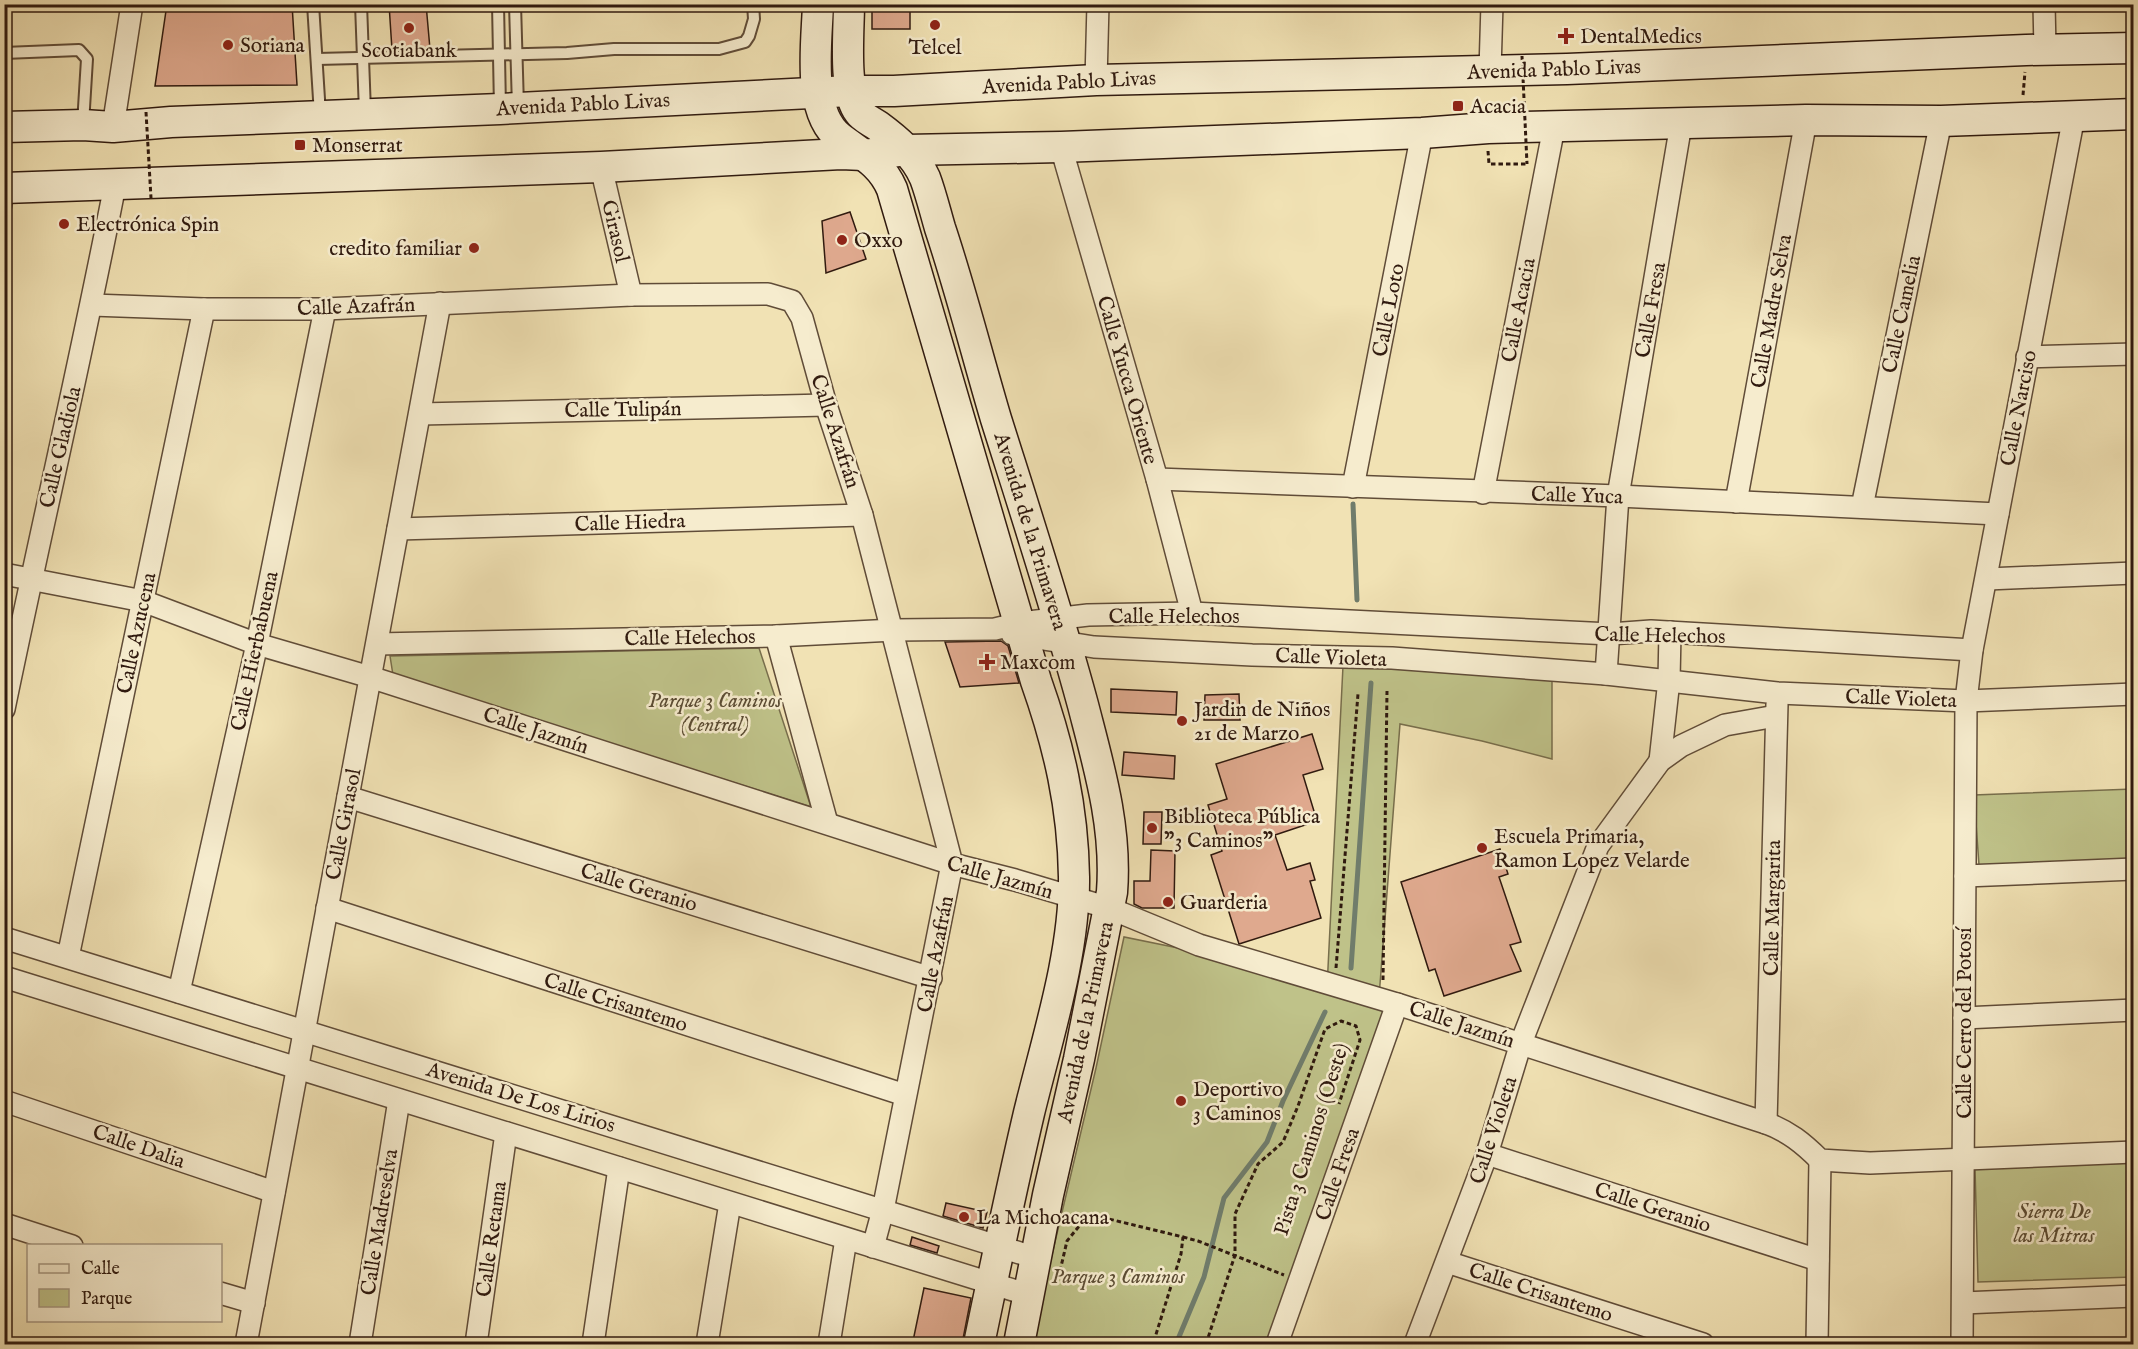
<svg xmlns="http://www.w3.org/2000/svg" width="2138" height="1349" viewBox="0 0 2138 1349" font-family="'IM FELL English',serif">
<rect width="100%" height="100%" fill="#f1e2b4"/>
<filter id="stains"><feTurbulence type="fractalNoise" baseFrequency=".00333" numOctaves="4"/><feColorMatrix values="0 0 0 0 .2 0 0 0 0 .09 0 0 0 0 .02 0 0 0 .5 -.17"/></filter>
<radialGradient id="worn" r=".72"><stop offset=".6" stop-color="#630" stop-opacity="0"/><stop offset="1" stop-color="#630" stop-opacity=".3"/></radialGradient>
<g fill="#bfc289" stroke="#786e4c" stroke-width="1.5">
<path d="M759,648L811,807L393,675L390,656Z"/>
<path d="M1343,666L1552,671V759L1482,741L1400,724L1379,997L1387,1012L1266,1344H1031L1096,1068L1124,937L1188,950L1327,988Z"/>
<path d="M2133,789V860L1979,865L1974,795Z"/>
<path d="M2133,1163V1277L1978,1282L1975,1168Z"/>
</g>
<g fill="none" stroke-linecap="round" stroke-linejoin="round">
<g stroke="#707c6b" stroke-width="5">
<path d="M1353,504L1357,600"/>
<path d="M1351,968L1371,683"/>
<path d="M1176,1344L1204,1277L1224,1198L1267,1142L1283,1101L1325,1012"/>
</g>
</g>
<g fill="#dfa98e" stroke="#301a0f" stroke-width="1.5">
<path d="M167,4H292L297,85L155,86Z"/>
<path d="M389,4H426L430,49L392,50Z"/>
<rect x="872" y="4" width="38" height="25"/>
<path d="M850,212L866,259L826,273L822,221Z"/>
<path d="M1001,641L1008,646L1019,683L960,687L945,642Z"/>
<path d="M1111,689L1177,692L1176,715L1111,712Z"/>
<path d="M1239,694L1240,720H1204L1205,695Z"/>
<path d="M1312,734L1323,769L1303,775L1317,821L1275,835L1287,870L1310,863L1315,880L1310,881L1321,918L1239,944L1211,855L1222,851L1208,805L1227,799L1216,764Z"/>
<path d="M1124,752L1175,756L1174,779L1122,775Z"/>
<path d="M1144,812H1162L1161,844H1143Z"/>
<path d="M1500,849L1508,874L1499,877L1521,942L1510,945L1521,971L1444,996L1435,969L1429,971L1401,882Z"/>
<path d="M1151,850L1175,851L1174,908H1142L1134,904V881H1150Z"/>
<path d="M946,1203L987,1212L983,1228L943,1216Z"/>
<path d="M912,1237L939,1246L937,1253L910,1245Z"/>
<path d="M924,1288L971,1298L962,1344H929L913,1341Z"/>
</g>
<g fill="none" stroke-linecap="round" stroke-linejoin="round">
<g stroke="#604c38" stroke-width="14">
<g id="lane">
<path d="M313,4L320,115"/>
<path d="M361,4L365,112"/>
<path d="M498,4L500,108"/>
<path d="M515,4L518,107"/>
<path d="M4,53L79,50L87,59L83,124"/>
<path d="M317,59L567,53L614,49H719L745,42L749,36L754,19L753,4"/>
<path d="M4,215L8,191"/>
</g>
</g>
<g stroke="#604c38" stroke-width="24">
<g id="street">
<path d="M2044,4L2045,49"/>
<path d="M1490,70L1492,4"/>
<path d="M1096,80L1098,4"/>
<path d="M113,127L132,4"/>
<path d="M1061,147L1157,479L1192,613"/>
<path d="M601,167L631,295"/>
<path d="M92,305L204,309H325L631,295L768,294L792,301L802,318L826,405L862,515L952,864L883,1210L873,1247"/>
<path d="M2027,357L2134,354"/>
<path d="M420,414L826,405"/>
<path d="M1157,479L1618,496L1998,514"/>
<path d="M1353,487L1422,133"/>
<path d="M1483,493L1554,127"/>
<path d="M1736,502L1806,120"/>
<path d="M1862,507L1941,121"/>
<path d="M398,529L862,515"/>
<path d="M4,574L143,601L257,644L370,677L952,864L1015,880L1109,908L1199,945L1397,1004L1766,1123C1788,1131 1803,1143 1820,1160L1870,1163L2134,1152"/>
<path d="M1987,579L2134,573"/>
<path d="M1012,634L1094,647L1252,655L1392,658L1606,674L1777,693L1966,701L2134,694"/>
<path d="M776,636L827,823"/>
<path d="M377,644L776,636L894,630L995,629L1020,623L1088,615L1192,613L1610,634L1651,631L1972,650"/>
<path d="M1606,674L1618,496L1681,124"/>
<path d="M4,709C40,534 81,360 115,185"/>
<path d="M1660,761L1669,680L1670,632"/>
<path d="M348,797L931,978"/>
<path d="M1965,876L2134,869"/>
<path d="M327,908L905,1095"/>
<path d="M4,938L1036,1258"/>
<path d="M68,957L204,309"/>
<path d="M4,977L1029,1295"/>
<path d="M179,992L257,644L325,309"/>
<path d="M1964,1018L2134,1010"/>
<path d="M4,1101L274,1192"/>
<path d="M1766,1123L1777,704"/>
<path d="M1487,1154L1818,1260"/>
<path d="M4,1224L72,1246"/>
<path d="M1447,1262L1703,1344"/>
<path d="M220,1293L254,1303"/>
<path d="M1963,1303L2134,1296"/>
<path d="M246,1344L440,303"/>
<path d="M360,1344L399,1100"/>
<path d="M476,1344L506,1133"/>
<path d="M593,1344L619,1168"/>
<path d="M707,1344L730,1203"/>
<path d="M829,1344L846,1239"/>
<path d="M1277,1344L1397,1004"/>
<path d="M1415,1344L1487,1154L1521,1043L1598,846L1660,761L1681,746L1725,725L1776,716"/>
<path d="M1817,1344L1820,1160"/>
<path d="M1962,1344L1966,701L1972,650L2074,116"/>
</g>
</g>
<g stroke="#301a0f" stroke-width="33">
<g id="secondary">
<path d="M818,4C817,42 806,112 840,138C861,154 881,163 892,189L1036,681C1059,746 1073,807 1074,877C1075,953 1047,1039 1029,1113C1011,1190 995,1267 979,1344"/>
<path d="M849,4C849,30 843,92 859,112C863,118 871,121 878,126C897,140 915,155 925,178C931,194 935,211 940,228C961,291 977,355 996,419C1026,514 1057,609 1083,705C1099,767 1117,827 1112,892L1079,1059L1048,1195L1019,1344"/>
<path d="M4,127L83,125L113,127L171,122L500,109L850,91H894L1096,80L1567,69L2026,50L2134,48"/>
<path d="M4,188L601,167L841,154L864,155L907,150L1061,147L1422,133L1488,128L1806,120L1941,121L2134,114"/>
</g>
</g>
<g stroke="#301a0f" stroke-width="3" stroke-dasharray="4.5 3" stroke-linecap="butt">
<path d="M2023,95L2025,72"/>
<path d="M1488,151L1489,164H1527"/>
<path d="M1336,968L1358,694"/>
<path d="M1383,980L1387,691"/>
<path d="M1060,1271L1067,1241L1080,1225L1094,1218L1109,1219L1183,1237L1181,1254L1153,1344"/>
<path d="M1206,1344L1235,1255V1214L1258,1164L1283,1142L1298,1106L1325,1029L1341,1021L1356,1026L1360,1040L1339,1104"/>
</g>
<use href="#lane" stroke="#f6ecce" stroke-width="10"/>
<use href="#street" stroke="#f6ecce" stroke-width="21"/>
<use href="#secondary" stroke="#f6ecce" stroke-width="30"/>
<g stroke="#301a0f" stroke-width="3" stroke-dasharray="4.5 3" stroke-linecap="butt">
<path d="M1522,56L1527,164"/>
<path d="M146,112L151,198"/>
<path d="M1183,1237L1198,1241L1284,1275"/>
</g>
</g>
<g fill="#8f2418" stroke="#f6ecce" stroke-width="2">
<circle cx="935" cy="25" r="6"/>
<circle cx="409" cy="28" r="6"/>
<path d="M1563 27h6v6h6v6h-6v6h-6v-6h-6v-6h6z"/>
<circle cx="228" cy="45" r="6"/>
<rect x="1452" y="100" width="12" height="12" rx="3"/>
<rect x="294" y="139" width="12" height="12" rx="3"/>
<circle cx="64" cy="224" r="6"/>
<circle cx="842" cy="240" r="6"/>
<circle cx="474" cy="248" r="6"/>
<path d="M984 653h6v6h6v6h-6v6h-6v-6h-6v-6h6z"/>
<circle cx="1182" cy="721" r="6"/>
<circle cx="1152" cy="828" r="6"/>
<circle cx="1482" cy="848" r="6"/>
<circle cx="1168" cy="902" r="6"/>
<circle cx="1181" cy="1101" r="6"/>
<circle cx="964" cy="1217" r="6"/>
</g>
<g text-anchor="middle" stroke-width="5" stroke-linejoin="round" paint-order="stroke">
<g font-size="21" fill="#301a0f" stroke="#f6ecce" text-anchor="start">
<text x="1580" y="43">DentalMedics</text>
<text x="240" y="52">Soriana</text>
<text x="935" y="54" text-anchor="middle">Telcel</text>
<text x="409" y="57" text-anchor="middle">Scotiabank</text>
<text x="1470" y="113">Acacia</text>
<text x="312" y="152">Monserrat</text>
<text x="76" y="231">Electrónica Spin</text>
<text x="854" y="247">Oxxo</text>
<text x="462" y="255" text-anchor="end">credito familiar</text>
<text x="1000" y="669">Maxcom</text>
<text x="1194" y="716">Jardin de Niños<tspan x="1194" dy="24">21 de Marzo</tspan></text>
<text x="1164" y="823">Biblioteca Pública<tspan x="1164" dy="24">"3 Caminos"</tspan></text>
<text x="1494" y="843">Escuela Primaria,<tspan x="1494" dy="24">Ramon Lopez Velarde</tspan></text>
<text x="1180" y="909">Guarderia</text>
<text x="1193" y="1096">Deportivo<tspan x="1193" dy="24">3 Caminos</tspan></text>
<text x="976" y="1224">La Michoacana</text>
</g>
<g font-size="21" fill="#301a0f" stroke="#f6ecce">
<text transform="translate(1554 69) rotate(-2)" y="7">Avenida Pablo Livas</text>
<text transform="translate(1069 82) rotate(-3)" y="7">Avenida Pablo Livas</text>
<text transform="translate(583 104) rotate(-3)" y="7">Avenida Pablo Livas</text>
<text transform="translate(616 231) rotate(77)" y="7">Girasol</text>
<text transform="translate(356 306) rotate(-2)" y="7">Calle Azafrán</text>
<text transform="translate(1388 310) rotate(-79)" y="7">Calle Loto</text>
<text transform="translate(1518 310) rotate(-79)" y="7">Calle Acacia</text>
<text transform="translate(1650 310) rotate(-80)" y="7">Calle Fresa</text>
<text transform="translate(1771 311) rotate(-80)" y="7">Calle Madre Selva</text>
<text transform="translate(1901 314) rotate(-78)" y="7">Calle Camelia</text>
<text transform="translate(1128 380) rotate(74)" y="7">Calle Yucca Oriente</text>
<text transform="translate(2018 408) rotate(-79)" y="7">Calle Narciso</text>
<text transform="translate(623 409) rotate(-1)" y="7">Calle Tulipán</text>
<text transform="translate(836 431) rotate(72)" y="7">Calle Azafrán</text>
<text transform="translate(60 447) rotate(-77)" y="7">Calle Gladiola</text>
<text transform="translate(1577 495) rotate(2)" y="7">Calle Yuca</text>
<text transform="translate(630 522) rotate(-2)" y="7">Calle Hiedra</text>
<text transform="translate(1031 531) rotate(73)" y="7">Avenida de la Primavera</text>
<text x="1174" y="623">Calle Helechos</text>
<text transform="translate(136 633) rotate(-78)" y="7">Calle Azucena</text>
<text transform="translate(1660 635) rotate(1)" y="7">Calle Helechos</text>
<text transform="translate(690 637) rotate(-1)" y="7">Calle Helechos</text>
<text transform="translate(254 651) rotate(-78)" y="7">Calle Hierbabuena</text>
<text transform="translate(1331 657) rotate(2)" y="7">Calle Violeta</text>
<text transform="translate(1901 698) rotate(2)" y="7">Calle Violeta</text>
<text transform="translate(536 730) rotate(18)" y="7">Calle Jazmín</text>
<text transform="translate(343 824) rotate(-79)" y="7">Calle Girasol</text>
<text transform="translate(1000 877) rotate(16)" y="7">Calle Jazmín</text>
<text transform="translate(639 887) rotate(17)" y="7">Calle Geranio</text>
<text transform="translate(1772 908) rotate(-89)" y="7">Calle Margarita</text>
<text transform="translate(935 954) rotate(-79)" y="7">Calle Azafrán</text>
<text transform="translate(616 1002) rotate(18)" y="7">Calle Crisantemo</text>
<text transform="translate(1085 1022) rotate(-78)" y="7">Avenida de la Primavera</text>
<text transform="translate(1964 1023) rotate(-90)" y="7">Calle Cerro del Potosí</text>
<text transform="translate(1462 1024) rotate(18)" y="7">Calle Jazmín</text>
<text transform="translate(521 1097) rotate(17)" y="7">Avenida De Los Lirios</text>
<text transform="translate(1493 1130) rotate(-72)" y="7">Calle Violeta</text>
<text transform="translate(1311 1139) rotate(-72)" y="7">Pista 3 Caminos (Oeste)</text>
<text transform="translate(139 1146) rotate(19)" y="7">Calle Dalia</text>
<text transform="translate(1337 1174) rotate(-71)" y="7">Calle Fresa</text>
<text transform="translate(1653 1207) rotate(18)" y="7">Calle Geranio</text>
<text transform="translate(379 1222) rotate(-81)" y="7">Calle Madreselva</text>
<text transform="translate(491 1239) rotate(-82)" y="7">Calle Retama</text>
<text transform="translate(1541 1292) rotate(18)" y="7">Calle Crisantemo</text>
</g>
<g font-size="21" font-style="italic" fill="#5b4c34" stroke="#f6ecce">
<text x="715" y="707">Parque 3 Caminos<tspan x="715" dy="24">(Central)</tspan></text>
<text x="2054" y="1218">Sierra De<tspan x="2054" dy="24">las Mitras</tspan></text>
<text x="1118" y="1283">Parque 3 Caminos</text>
</g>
</g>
<rect width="2138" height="1349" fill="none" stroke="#f1e2b4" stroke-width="24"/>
<rect x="6" y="6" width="2126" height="1337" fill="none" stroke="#301a0f" stroke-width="3"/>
<rect x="12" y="12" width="2114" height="1325" fill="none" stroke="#301a0f" stroke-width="1.5"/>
<rect x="27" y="1244" width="195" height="78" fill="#f6ecce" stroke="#a79882" stroke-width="1.5"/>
<rect x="39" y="1264" width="30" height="9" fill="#f6ecce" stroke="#a79882" stroke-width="1.5"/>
<text x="81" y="1274" font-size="18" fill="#301a0f">Calle</text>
<rect x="39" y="1289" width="30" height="18" fill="#bfc289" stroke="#a79882" stroke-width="1.5"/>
<text x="81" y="1304" font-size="18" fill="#301a0f">Parque</text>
<rect width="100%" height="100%" filter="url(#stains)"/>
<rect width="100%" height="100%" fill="url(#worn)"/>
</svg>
